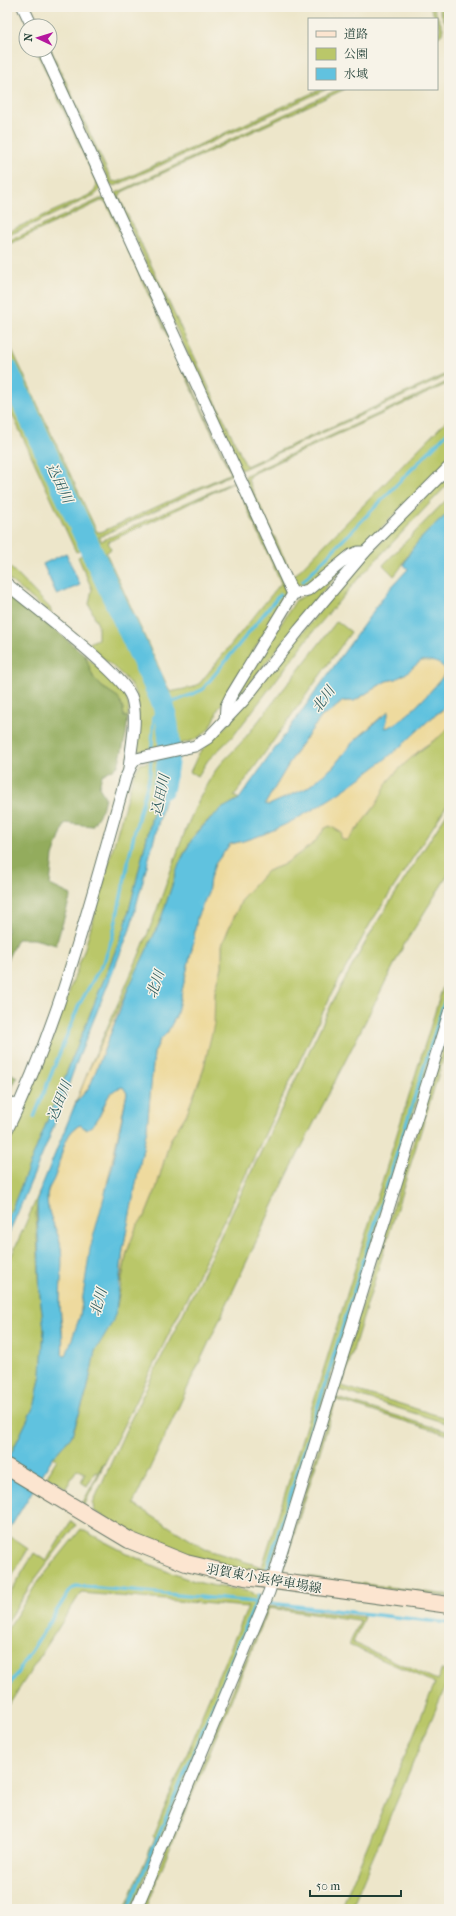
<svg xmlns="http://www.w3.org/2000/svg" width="456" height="1916" viewBox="0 0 456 1916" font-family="'IM FELL French Canon','Noto Serif JP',serif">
<rect width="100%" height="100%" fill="#f7f3e8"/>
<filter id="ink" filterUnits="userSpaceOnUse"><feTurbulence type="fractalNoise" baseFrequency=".025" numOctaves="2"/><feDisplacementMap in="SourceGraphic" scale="8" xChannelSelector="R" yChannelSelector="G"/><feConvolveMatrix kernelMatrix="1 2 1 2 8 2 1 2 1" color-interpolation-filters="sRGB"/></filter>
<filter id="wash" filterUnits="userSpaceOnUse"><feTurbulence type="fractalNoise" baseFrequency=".012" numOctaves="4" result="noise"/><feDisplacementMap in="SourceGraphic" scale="16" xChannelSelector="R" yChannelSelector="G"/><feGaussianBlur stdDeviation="0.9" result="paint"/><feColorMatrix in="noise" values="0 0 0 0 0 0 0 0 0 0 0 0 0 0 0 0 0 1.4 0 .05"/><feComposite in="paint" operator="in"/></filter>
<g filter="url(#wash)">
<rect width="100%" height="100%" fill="#ede6ca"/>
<g fill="#bac769" stroke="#6c824e" fill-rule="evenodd">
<path d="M430,7H433L443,28L442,34L437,38L440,28Z"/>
<path d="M438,7H442L449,22V30Z"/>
<path d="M50,48L112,181L118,182L321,89H327L115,186L110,184L49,50Z"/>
<path d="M36,50H38L100,186V190L95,195L7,236V232L94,193L97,184Z"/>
<path d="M339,89H345L122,192L119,197L246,466L449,373V375L241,470L116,197V193Z"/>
<path d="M100,199H107L232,474L99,537L101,541L235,481L237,482L282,579L286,592L285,598L217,711C213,731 198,741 179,744L176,723L166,696L7,352V339L97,532H101L229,474L230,472L106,202L101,201L7,245V242ZM233,483L236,484L281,583L200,683L194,687L170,692L106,553L111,549L108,542Z"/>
<path d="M449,381V383L250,475L248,480L293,577L449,418V460L363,546L351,552L309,584L298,585L293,583L244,478L246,475Z"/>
<path d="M7,386L82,550L76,552L12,414L7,416Z"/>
<path d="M449,474V483L357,580L312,633L234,735L208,760L198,776L190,772L199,753L227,725L329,600L362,562Z"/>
<path d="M449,497V512C436,525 420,537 410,552C404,561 402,567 394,576L383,565Z"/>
<path d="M84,554L153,697L162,728V747L140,751L136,748C137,733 140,712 137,698C134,680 102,658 88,646L91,642L98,639V625L89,604L92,589L78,557Z"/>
<path d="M354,557L325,589L233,704V700L296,600L304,596Z"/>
<path d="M7,564L50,608L52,615L7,578Z"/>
<path d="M337,621L351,632L234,796L239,799C221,809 204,821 193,838C175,863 171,895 159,923C140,971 113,1022 89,1069C110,1019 134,971 153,920C172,872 185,819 213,774C223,759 238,748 249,733Z"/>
<path d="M85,655L125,693L129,707L128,717H124C122,688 104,696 93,676C89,670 88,662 85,655Z"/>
<path d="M449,727V802L370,924L332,993L198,1275L84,1505L82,1504L104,1463L97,1473L95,1472L87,1486L81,1482L85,1473L77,1469L66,1488L47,1476L57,1459L53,1457L71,1437L74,1430L87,1391L95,1351L116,1311L127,1252L137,1225L145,1216L156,1189L170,1140L186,1115L203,1071L213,1024L215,991L222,967V945L228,930L243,897L267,871L283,865L314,843L325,828L330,826L342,832L357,830C370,810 382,786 399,769C414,753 434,743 449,727Z"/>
<path d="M158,760L151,804H155L125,927L7,1221V1144L46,1056L85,948L133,776L140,764Z"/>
<path d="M449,810V873L404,945L285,1180L133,1504L205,1549L262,1567L449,967V999L270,1570L263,1569L260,1572C239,1568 218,1564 197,1559C161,1549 127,1530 94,1511L93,1503L129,1423L201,1277L336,995L374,927Z"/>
<path d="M449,1029V1040L342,1386L449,1419V1424L336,1389Z"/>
<path d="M39,1193L36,1213L40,1296L44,1329L41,1374L35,1404L7,1462V1266Z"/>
<path d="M334,1397L449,1432V1435L336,1400L282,1573L449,1595V1597L280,1575Z"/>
<path d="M71,1521L76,1525L32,1583L7,1622V1598L34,1553L46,1561Z"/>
<path d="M81,1529C120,1550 158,1571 201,1583C217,1587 235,1589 252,1592V1594L261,1596L259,1604L132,1909H125L155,1838L153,1836L201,1720L202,1714L248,1607L82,1593L80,1594L7,1708V1630L35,1586Z"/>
<path d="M11,1537L28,1549L7,1585V1544Z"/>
<path d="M268,1606L364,1617L353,1643L437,1680L442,1669L449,1673V1678L351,1909H341L435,1683L349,1645L360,1621L358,1620L269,1608L145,1909H141Z"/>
</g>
<g fill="#93ac5d" stroke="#597448">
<path d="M7,589L85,655L93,677L102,687L118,697L123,708L124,717H128L126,735L118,766L102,775L99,787L105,797L102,810L92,826L65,823L53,856L50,885L71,895L56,945L34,939H17L7,960Z"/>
<path d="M7,1071L17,1077L11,1090H7Z"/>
</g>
<g fill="#eeda9e" stroke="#868c69">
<path d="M429,660L440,663L447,671C437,685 402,726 385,728L387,722L382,716L352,743L333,767L307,788L269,806L265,804L299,747L322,716L330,712L343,701H354L386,681L396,679L405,674L420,661Z"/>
<path d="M449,705V727L439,737L422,748L399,769L388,781L376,805L348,840H344L341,838L342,833L330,826L325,828L314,843L283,865L267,871L243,897L228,930L222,945V967L215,991L214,1024L203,1071L186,1115L170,1140L156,1189L145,1216L137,1225L127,1252L120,1284L123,1249L147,1128L154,1053L160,1040L167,1033L176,1016L193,944L197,917L208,893L210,878L215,864L230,844C258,839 285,825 309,810Z"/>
<path d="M128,989L90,1086C85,1094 78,1098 74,1107L89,1069Z"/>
<path d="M123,1087L127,1093L85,1285L80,1316L67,1356H64L62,1354C64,1337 61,1320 60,1303C60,1282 64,1262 60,1242C56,1227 47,1214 47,1198C47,1187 52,1185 55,1176C61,1160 63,1133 80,1125L86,1129C89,1126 94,1124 96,1121C106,1109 105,1089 123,1087Z"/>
</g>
<g fill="#61c2df" stroke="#40808a" fill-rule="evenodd">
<path d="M449,512V705C431,716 416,733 400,747C357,783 286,834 230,844L215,864L210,878L208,893L197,917L193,944L176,1016L167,1033L160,1040L154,1053L147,1128L123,1249L116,1311L112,1323L95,1351L87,1391L71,1437L53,1457L7,1533V1462L35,1404L41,1374L44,1329L40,1296L37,1204L39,1193L74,1107C78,1098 85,1094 90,1086L128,989L160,922L179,864L192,839L205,824L221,809L239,799L387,592L408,569L404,565C411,543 433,528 449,512ZM421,661C432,660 440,662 447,671C437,685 402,726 385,728L389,711L352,743L333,767L307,788L269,805L265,804L299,747L322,716L330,712L343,701H354L386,681L396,679L405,674ZM123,1087L127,1093L113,1164L90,1249L80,1316L66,1356H64L62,1354C64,1337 60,1320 60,1303C60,1282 64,1262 60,1242C56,1227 47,1214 47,1198C47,1187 52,1185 55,1176C61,1160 63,1133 80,1125L86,1129C106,1122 100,1090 123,1087Z"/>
<path d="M66,553L80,585L57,595L43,564Z"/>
<path d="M176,757L130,929L76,1064L48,1141L7,1238V1221L125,927L159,788L162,760Z"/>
</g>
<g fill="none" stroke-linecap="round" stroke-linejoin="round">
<g stroke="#61c2df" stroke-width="3.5">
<path d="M303,581L449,431"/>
<path d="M34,1117L79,1005L105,959L113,935L134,834L150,774L154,716L171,703L202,690L280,594"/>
<path d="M267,1569L449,987"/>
<path d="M269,1603L449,1623"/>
<path d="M7,1689L70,1590L76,1586L256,1602L258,1596"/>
<path d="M128,1909L256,1602H258"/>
</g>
<path stroke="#61c2df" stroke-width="22" d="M7,369L163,704C172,737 170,754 163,788"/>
</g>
</g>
<g filter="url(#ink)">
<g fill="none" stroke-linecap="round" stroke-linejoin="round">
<g stroke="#677868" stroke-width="13">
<g id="minor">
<path d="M23,7L32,26"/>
<path d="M43,50L293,594"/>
<path d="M7,584C31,605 126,675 132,699C138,720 131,747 129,769"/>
<path d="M225,721L226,706L231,696L293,594L308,590L351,555L358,552H365"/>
<path d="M7,1102L18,1106"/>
<path d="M7,1130C62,1018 91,897 126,777L132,764L136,759L195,746L208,738L244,700L299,630L365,552L449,467"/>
<path d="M136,1909L269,1592L449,1013"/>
</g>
</g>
<g stroke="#677868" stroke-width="18">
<path id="secondary" d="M7,1467L129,1540L186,1563L245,1577L449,1605"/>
</g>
<use href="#minor" stroke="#fff" stroke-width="11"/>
<use href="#secondary" stroke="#fce5d0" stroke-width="16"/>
</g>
</g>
<g text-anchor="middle" stroke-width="3" stroke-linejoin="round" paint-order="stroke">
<g font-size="13" fill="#1f3d34" stroke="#f7f3e8">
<text transform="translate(264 1578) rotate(10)" y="5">羽賀東小浜停車場線</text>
</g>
<g font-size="14" font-style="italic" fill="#305e5f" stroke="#f7f3e8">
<text transform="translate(60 483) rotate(65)" y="5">込田川</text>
<text transform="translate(323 699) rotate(-54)" y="5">北川</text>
<text transform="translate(160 795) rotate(-78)" y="5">込田川</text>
<text transform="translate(155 984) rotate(-71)" y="5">北川</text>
<text transform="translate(59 1101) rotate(-68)" y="5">込田川</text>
<text transform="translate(98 1302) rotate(-74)" y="5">北川</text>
</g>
</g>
<rect width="456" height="1916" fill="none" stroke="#f7f3e8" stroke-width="24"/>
<rect x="308" y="18" width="130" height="72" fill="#f7f3e8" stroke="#a1aaa0"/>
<rect x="316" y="31" width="20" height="6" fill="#fce5d0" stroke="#a1aaa0"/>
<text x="344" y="38" font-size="12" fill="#1f3d34">道路</text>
<rect x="316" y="48" width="20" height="12" fill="#bac769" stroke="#a1aaa0"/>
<text x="344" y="58" font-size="12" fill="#1f3d34">公園</text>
<rect x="316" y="68" width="20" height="12" fill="#61c2df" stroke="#a1aaa0"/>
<text x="344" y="78" font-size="12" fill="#1f3d34">水域</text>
<g transform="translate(38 38) rotate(274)"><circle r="19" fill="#f7f3e8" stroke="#a1aaa0"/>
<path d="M0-3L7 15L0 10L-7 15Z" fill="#b5179e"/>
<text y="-6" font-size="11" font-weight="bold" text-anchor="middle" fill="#1f3d34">N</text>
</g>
<path d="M310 1890v6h91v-6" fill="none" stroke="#1f3d34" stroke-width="2"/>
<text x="316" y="1890" font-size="12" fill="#1f3d34" stroke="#f7f3e8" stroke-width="3" paint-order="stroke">50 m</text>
</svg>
